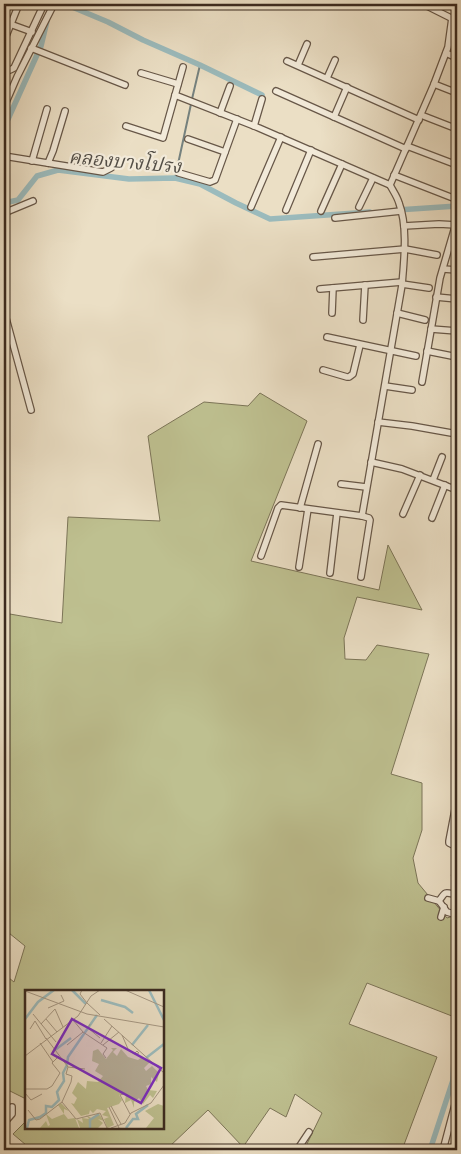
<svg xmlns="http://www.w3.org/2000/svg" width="461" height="1154" viewBox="0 0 461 1154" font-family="'IM FELL Double Pica','Noto Serif Thai',serif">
<rect width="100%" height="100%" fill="#ebdfc5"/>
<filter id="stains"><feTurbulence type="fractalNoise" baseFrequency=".004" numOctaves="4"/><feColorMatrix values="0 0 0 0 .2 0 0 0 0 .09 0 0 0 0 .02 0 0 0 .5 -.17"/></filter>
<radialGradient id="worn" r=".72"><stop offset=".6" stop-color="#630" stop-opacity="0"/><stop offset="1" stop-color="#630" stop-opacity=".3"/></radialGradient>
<path fill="#bec090" stroke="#7c7558" d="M260,393L307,421L251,561L379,590L388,545L422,610L357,597L344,638L345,659L366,660L377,645L429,654L391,774L422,783V830L413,858L418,883L447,918L457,915V1018L367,983L349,1024L437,1057L402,1150H304L322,1113L295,1094L286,1117L270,1108L243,1147L208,1110L169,1147L171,1150H23L26,1145L13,1134L26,1121V1128H162V992H26V1099L4,1088V974L14,982L25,946L4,929V613L62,623L68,517L160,521L148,436L204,402L248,406Z"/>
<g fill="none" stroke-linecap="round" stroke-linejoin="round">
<g stroke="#75817e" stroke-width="2">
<path d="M192,99L200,65"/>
<path d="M175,178L191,104"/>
</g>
<g stroke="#9bbbbd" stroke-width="5.5">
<path d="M65,4L108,22L143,40L200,65L262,95"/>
<path d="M4,128L41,46L47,21"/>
<path d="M4,203L18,200L37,176L58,170L129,179L175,178L200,184L236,203L270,219L370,212"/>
<path d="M397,210L457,206"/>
<path d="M430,1150L453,1080L454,1058L457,1047"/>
</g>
<g stroke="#675748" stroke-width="8">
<g id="minor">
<path d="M423,4L457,21"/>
<path d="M10,24L32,32"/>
<path d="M4,41L19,4"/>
<path d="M31,48L125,85"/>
<path d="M446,53L457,58"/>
<path d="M287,61L419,120"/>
<path d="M298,65L307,44"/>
<path d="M4,68L10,70L14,68L44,4"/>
<path d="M141,73L178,84"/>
<path d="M327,78L335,60"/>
<path d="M434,84L457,93"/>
<path d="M276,91L406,149"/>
<path d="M175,95L259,128L390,185"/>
<path d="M4,107L17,77L54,4"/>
<path d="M220,113L230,86"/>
<path d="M421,115L457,129"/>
<path d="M334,117L347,87"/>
<path d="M126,126L163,138L183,67"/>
<path d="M254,126L262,99"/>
<path d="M188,139L225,152"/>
<path d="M407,146L457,165"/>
<path d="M4,156L103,172L111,168"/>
<path d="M32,161L47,109"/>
<path d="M48,163L53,151L65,111"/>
<path d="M179,173L210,182L215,180L237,119"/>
<path d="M394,175L453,198"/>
<path d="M251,207L281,137"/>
<path d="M359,207L373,178"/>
<path d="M286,210L311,150"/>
<path d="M321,211L342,164"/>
<path d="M4,213L33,201"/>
<path d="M335,218L401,211"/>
<path d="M404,226L439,224L456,225"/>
<path d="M313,257L405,249L437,255"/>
<path d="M443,269L457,270"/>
<path d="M402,284L429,288"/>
<path d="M320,289L402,282"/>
<path d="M436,297L457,299"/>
<path d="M4,311L31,410"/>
<path d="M332,313L333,288"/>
<path d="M397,313L425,320"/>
<path d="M363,320L365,285"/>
<path d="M431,329L457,331"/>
<path d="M327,337L416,356"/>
<path d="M427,351L457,357"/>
<path d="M323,370L347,377H349L353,374L360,345"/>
<path d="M422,382L440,278L457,220"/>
<path d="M385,386L412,390"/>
<path d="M378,422L412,426L457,434"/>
<path d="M371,462L402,469L457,490"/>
<path d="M433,480L442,457"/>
<path d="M341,484L366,487"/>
<path d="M300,508L318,444"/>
<path d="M403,514L420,475"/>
<path d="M432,518L445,485"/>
<path d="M261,556L278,508L281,505L362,516L402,285C404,260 408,227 399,203C397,196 393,191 390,185L434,84L448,47L452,18"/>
<path d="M299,567L308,509"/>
<path d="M330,573L337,513"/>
<path d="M361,577L370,520L369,518L362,516"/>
<path d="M457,799L449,841V843L457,847"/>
<path d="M455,875L457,876"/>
<path d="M428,898L439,901C446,891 444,892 457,895"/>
<path d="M439,901L447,912L457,915"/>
<path d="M441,917L444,907"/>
<path d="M4,1123L12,1114V1107"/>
<path d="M297,1150L309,1132"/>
<path d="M443,1150L457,1097"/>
</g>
</g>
<use href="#minor" stroke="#f2ead9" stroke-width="5.5"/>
</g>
<g text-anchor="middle" stroke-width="4.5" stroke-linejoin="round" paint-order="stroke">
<g font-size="19" font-style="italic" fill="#534e46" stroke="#f2ead9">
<text transform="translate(125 161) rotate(5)" y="7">คลองบางโปรง</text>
</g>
</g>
<g transform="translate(25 990)">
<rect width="139" height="139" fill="#ebdfc5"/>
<path d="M86,58H92L88,62L92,66L96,59L103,67L113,70L117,67L125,72L119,78L121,81L127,76L134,83L132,92L126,87V94L121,96L123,100L132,101L128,108L125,105L118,114L114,108L109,112V118L106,110L100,113L101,103L94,105L97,110L94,114L82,118L89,135L82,138L79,129L84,127L77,125L81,121L72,119L68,123L65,120L64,124L56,126L46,113L49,114L52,108L47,103L53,92L61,99L62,91L73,92L78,86L70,81L74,74L67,71L68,61L73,59L81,69L88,60ZM36,113L44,121L39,119V124L43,129L50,128L54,138H15L21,131L23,136L25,135L21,124L27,129L39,124L33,115ZM133,114L139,116V138H121L129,128L120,121ZM74,124L79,131L73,129L78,133L73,138H55L52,129L58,133L57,128L64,129L61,125L68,129Z" fill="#bec090"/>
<path fill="none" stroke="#9bbbbd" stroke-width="2.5" d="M47,0L61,14M124,0L139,30M76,10L100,17L108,23M0,29L13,12L29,0M107,55L123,35M30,60L46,48M121,68L139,54M42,75L43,67L72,25M2,138L4,130L15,127L21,123V116L27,117L34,110L32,102L39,91L38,83L42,75M65,138V130L74,124M101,138L108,129H113L111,124L123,115"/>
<path fill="none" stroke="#a59783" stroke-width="1" d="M57,0L55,4L62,13M100,0L139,17M0,1L62,24L139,37M62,13L75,25M23,18L39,11L36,5M8,24L31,52M21,29L32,42M79,29L139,83M48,30L58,42L82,58L78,64L81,68M16,34L30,19L38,37M65,34L63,38L75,48M5,39L10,31L21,49M97,45L103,59L109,64L112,61L114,63L109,64M15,53L28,72M76,53L87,36M42,55L58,42M78,55L94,42M0,66L53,26L66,6L75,0M43,77L60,79M0,99H22L27,96L35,83L27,73L34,66M0,103L6,110L17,104M99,104L95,105L105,124M37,112L51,129L75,123L82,138M86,116L96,134M84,117L94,138M3,120L11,130L15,129L37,112L46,92L47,86L41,84L43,77L21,48M86,138L100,133L106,123L126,113L139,95"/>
<path fill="#7b2cbf" fill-opacity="0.15" stroke="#7b2cbf" stroke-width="2.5" d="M47,29L136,78L116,113L27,64Z"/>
<rect width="139" height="139" fill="none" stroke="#3b2a1f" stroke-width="2.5"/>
</g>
<rect width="461" height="1154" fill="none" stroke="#ebdfc5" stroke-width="20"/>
<rect x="5" y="5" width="451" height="1144" fill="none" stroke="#3b2a1f" stroke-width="2.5"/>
<rect x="10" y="10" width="441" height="1134" fill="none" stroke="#3b2a1f"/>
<rect width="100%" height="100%" filter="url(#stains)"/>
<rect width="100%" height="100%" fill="url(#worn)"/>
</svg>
